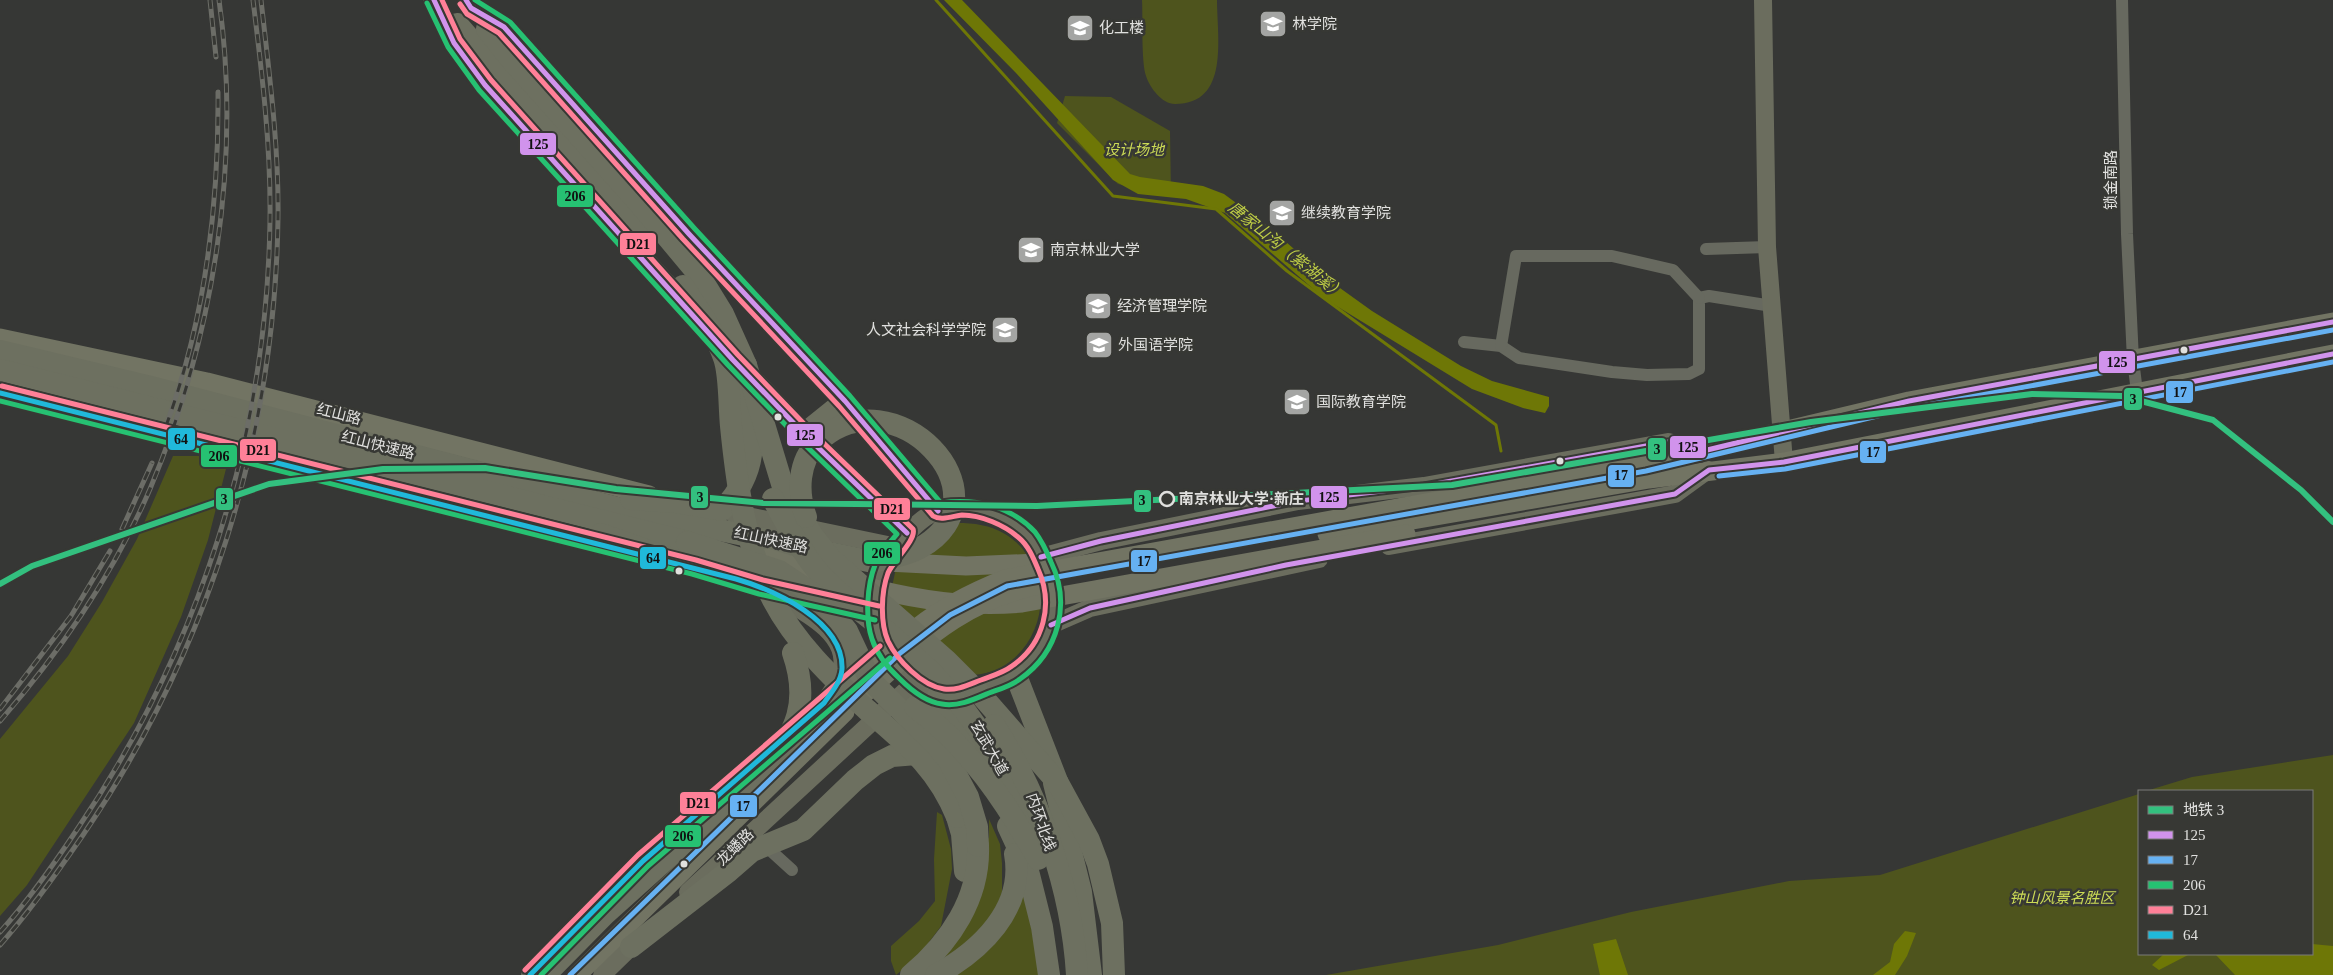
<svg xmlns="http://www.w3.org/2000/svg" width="2333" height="975" viewBox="0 0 2333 975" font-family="'Times New Roman','Noto Sans SC',serif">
<rect width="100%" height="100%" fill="#363735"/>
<g fill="#4e541d">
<path d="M1142,0H1217C1217,38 1230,104 1175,104C1162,104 1150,88 1146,76C1141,61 1143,18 1142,0Z"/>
<path d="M1065,96L1111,97L1170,131L1171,196L1118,184L1057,123Z"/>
<path d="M173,456H205L228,461L208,540L181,617L134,723L27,885L0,916V739L68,656L102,602L137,539Z"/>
<path d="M957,523C974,523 990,525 1005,534C1055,564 1051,638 1002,667C988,675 973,675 957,676L890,596L896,568Z"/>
<path d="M2333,755V975H1326L1498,945L1631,912L1789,881L1880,875L2139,794V954H2312V791H2146L2192,777Z"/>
<path d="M937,812L942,815L951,849L952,869L941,926L918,957L896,975L891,961V946L919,921L935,901L934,859Z"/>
<path d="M989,819L1000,844L1002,863V892L998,904L976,938L926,969L989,837Z"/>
<path d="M1024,892L1041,975H955Z"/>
</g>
<g fill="#6e7706">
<path d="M944,0H962L1130,174L1140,177L1203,186L1224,194L1270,228L1333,283L1372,311L1461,366L1492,381L1549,397V406L1545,413L1523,408L1472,389L1325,299L1225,213L1186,199L1138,194L1113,180L1016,73Z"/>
<path d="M1905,931L1916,933L1907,956L1895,975H1873L1890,962L1894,944Z"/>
<path d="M1616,939L1628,975H1600L1593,944Z"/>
<path d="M2312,944L2333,946V975H2235L2216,955H2188L2159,970L2152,965L2164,954H2312Z"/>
</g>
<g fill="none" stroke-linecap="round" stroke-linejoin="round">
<path stroke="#6e7706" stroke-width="3" d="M936,0L1113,196L1216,209L1287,271L1496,425L1501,451"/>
<g stroke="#67695f" stroke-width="12">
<path d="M2122,0L2127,234L2133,360L2137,392"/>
<path d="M1706,249L1767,247"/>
<path d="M1464,342L1501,346L1519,358L1612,372L1647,375L1689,374L1699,369V298L1709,296L1772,306"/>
<path d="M1501,346L1516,256H1612L1673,270L1699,298"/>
<path d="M770,850L792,870"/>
</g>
<g stroke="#6b6d5e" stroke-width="18">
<path d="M1763,0L1767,247L1784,462"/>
<path d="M967,508C986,513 1008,517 1023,530C1053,557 1064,615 1040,648C1025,668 1008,677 985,687C972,692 952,700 937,695C914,686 885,659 878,635C873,618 876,591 880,574C885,554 918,518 937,511C946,508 958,509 967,508Z"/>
<path d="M733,513L897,547"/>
<path d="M1389,546L1675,494L1708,470"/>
<path d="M1041,557L1101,541L1298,501L1424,486L1668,442L1703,451"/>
<path d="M694,567L761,587L817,600"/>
<path d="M778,597C803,611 852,635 841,672C838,684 831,693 824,703"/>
<path d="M1051,625L1090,608L1319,559"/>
<path d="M688,892L915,682"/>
<path d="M596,909L643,861L776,745"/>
<path d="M530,975L553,952"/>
<path d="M602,975L640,938"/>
</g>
<g stroke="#727463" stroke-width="19">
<path d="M0,338L207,382L649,495"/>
<path d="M0,393L617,548"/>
<path d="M1403,507L1645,464L1909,401L2333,322"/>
<path d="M1407,521L1649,479L1784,462L2333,354"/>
<path d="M784,753L814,724"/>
<path d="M577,975L845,712"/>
</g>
<g stroke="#6d7060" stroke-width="22">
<path d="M434,0L454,43L485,85L698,320"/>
<path d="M471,8L504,27L689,234L845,401L938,511"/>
<path d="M457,24L644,239"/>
<path d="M487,29L509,57L639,203L699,275L723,314L746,365"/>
<path d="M0,351L151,387L625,510L873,562"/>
<path d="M0,370L687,542"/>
<path d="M746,373L804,434L907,533"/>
<path d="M804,434L845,401"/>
<path d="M631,499L675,502L722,510C769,461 750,421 734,363"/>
<path d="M601,534L694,567"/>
<path d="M1015,673L1057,781"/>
<path d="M938,696L975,757"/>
<path d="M1000,765L1029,833"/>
<path d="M1054,783L1081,892L1091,975"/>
<path d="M957,817L962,834L965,871"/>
<path d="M1008,826L1027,867L1042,927L1049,975"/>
<path d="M631,947L729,871L752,851L803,830L855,780L874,765L892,756L929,753"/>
<path d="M545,975L605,914L764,771"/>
<path d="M911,975C950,942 980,898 978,846"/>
<path d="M936,975C980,951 1025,909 1015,854"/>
</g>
<g stroke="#6c6d67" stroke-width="5">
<g id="rail">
<path d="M210,0L216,57"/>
<path d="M166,426C205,320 219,204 218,92"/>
<path d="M122,529L152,463"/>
<path d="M0,709L71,616L110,551"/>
<path d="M0,721C60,652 114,573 150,489C213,339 242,162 219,0"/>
<path d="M0,932C29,900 54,864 78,828C199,649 267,437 270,220C271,146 262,73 253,0"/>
<path d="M0,945C30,911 57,873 83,835C207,653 275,439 278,218C279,145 269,72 261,0"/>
</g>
</g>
<use href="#rail" stroke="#373834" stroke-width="3" stroke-dasharray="9" stroke-linecap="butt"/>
<g stroke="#727463" stroke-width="19">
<path d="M1327,534L1406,521"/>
<path d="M767,558L824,575"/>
<path d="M887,562L966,566L1037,563"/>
<path d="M860,585C911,599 970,608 1022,603L1406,534"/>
<path d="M864,694C924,640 965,598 1049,583"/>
<path d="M814,724C848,691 881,656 918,627C944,606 975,591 1005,579L1403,507"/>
</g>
<g stroke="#6d7060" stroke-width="22">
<path d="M683,286C698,309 715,332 724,358C730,374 729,407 731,426C737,486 745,546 773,600C795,642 831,677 866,709C905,743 937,767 957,817"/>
<path d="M746,365L783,487L812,535L831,559L947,661L981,695L1058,783L1089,840L1098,864L1112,923L1114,975"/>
<path d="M773,499C785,522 797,544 812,564C834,593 866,614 894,638C940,678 971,711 1000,765"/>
<path d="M806,517C797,492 798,461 818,442C892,371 1014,495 920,548C906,556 889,558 873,562"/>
<path d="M687,542L779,571L821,599L847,631L870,680L937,746L949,761L968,797L977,827L978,846"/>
<path d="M915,707C970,748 1005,801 1038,859"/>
<path d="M994,725C1040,796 1072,890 1077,975"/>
<path d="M764,771C797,732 810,702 793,653"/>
</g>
<g stroke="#373834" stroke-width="9">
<g id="bus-1">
<path d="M434,0L454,43L485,85L733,360L804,434L907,533"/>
<path d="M466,0L471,8L504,27L689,234L845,401L938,511"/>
<path d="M1041,557L1101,541L1298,501L1424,486L1668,442L1703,451L1909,401L2333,322"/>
<path d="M1051,625L1090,608L1286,565L1675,494L1709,470L1784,462L2333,354"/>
</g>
</g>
<g stroke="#373834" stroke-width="9">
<g id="bus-2">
<path d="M1719,476L1785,469L2333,362"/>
<path d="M570,975L899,654L950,615L1007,586L1646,471L1911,408L2333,330"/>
</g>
</g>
<g stroke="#373834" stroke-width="9">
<g id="bus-3">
<path d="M427,3L448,47L479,90L728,365L799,439L897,534C889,543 881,553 875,565C867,585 865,619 872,639C877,655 888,668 900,679C911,690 926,702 942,704C958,707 975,699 989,693C1000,689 1011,686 1020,679C1059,652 1071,603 1051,562C1047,552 1042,541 1035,532C1011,506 975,498 941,503L850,396L695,229L510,22L475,0"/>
<path d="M0,401L692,574L759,594L875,620"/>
<path d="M541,975L648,866L890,658"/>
</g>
</g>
<g stroke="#373834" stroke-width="9">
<g id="bus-4">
<path d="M442,0L460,39L491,80L738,355L809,429L913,529C917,539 893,561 888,573C881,592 880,623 888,641C897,660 922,686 944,689C957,691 970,684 981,680C991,676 1003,673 1012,666C1044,644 1054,604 1038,569C1033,557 1028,545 1018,537C1004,525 981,515 962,515C953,516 941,521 933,516L839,406L683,239L499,33L467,14L460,4"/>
<path d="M2,386L696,560L763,580L879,606"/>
<path d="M525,970L638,855L880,646"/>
</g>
</g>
<g stroke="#373834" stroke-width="9">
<path id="bus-5" d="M0,393L736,579C774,590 844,621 842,669C841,682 831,693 824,703L643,861L530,975"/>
</g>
<use href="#bus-1" stroke="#d193ec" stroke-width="5"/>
<use href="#bus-2" stroke="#66b1f2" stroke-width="5"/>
<use href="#bus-3" stroke="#26c172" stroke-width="5"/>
<use href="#bus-4" stroke="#ff8098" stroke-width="5"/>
<use href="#bus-5" stroke="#20b9da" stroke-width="5"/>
<g stroke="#373834" stroke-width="10">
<path id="metro-1" d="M0,584L32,566L269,484L383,469L485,468L616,489L763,503L1037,506L1452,485L1811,422L2032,394L2122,396L2213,420L2301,490L2333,522"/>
</g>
<use href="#metro-1" stroke="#33c07f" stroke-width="6"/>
</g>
<defs>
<g id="university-square" transform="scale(1.4375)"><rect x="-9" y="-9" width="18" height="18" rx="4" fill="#a4a5a3" stroke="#373834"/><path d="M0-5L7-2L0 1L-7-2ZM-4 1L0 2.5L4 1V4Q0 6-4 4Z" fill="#fff"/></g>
</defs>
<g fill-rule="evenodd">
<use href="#university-square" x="1273" y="24"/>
<use href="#university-square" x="1080" y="28"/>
<use href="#university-square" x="1282" y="213"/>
<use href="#university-square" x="1031" y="250"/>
<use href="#university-square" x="1098" y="306"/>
<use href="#university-square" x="1005" y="330"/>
<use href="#university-square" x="1099" y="345"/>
<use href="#university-square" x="1297" y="402"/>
</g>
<g fill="#e0e0de" stroke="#373834" stroke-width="2">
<circle cx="2184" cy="350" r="4.5"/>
<circle cx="778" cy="417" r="4.5"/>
<circle cx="1560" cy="461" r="4.5"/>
<circle cx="679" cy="571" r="4.5"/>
<circle cx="684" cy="864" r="4.5"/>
</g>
<circle fill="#373834" stroke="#e0e0de" stroke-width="2.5" cx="1167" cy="499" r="7"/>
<g text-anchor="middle" stroke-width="5" stroke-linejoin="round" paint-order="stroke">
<g font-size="15" fill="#e0e0de" stroke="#373834" text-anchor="start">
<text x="1292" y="29">林学院</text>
<text x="1099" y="33">化工楼</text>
<text x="1301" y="218">继续教育学院</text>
<text x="1050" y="255">南京林业大学</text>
<text x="1117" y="311">经济管理学院</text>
<text x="986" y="335" text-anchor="end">人文社会科学学院</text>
<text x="1118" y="350">外国语学院</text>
<text x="1316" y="407">国际教育学院</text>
</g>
<g font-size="15" font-style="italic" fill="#ccdb55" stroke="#373834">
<text x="1134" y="155">设计场地</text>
<text x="2062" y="903">钟山风景名胜区</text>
</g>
<g font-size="15" fill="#e0e0de" stroke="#373834">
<text transform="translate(2111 180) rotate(-90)" y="5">锁金南路</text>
<text transform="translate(339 414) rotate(14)" y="5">红山路</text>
<text transform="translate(378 445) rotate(14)" y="5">红山快速路</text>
<text transform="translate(771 540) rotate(12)" y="5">红山快速路</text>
<text transform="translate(989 748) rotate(60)" y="5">玄武大道</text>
<text transform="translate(1041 822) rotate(71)" y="5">内环北线</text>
<text transform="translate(735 847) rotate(-44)" y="5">龙蟠路</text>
</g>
<g font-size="15" font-weight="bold" fill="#e0e0de" stroke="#373834" text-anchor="start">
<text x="1179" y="504">南京林业大学·新庄</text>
</g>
<g font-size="16" font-style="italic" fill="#becd45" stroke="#373834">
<text transform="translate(1287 250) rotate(39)" y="6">唐家山沟（紫湖溪）</text>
</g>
</g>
<g stroke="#373834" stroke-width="2">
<rect x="519" y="132" width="38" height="24" rx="5" fill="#d193ec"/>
<rect x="556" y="184" width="38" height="24" rx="5" fill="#26c172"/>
<rect x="619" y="232" width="38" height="24" rx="5" fill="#ff8098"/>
<rect x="2098" y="350" width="38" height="24" rx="5" fill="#d193ec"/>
<rect x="2165" y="380" width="29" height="24" rx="5" fill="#66b1f2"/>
<rect x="2123" y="387" width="20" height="24" rx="5" fill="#33c07f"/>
<rect x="786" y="423" width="38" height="24" rx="5" fill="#d193ec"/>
<rect x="167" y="427" width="29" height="24" rx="5" fill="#20b9da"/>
<rect x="1669" y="435" width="38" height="24" rx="5" fill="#d193ec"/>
<rect x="1647" y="437" width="20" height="24" rx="5" fill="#33c07f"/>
<rect x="239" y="438" width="38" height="24" rx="5" fill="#ff8098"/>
<rect x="1859" y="440" width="28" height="24" rx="5" fill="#66b1f2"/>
<rect x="200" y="444" width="38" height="24" rx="5" fill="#26c172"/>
<rect x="1607" y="464" width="28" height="24" rx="5" fill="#66b1f2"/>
<rect x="690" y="485" width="19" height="24" rx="5" fill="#33c07f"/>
<rect x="1310" y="485" width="38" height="24" rx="5" fill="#d193ec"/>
<rect x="215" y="487" width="19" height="24" rx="5" fill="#33c07f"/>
<rect x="1133" y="489" width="19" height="24" rx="5" fill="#33c07f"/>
<rect x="873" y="497" width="38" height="24" rx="5" fill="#ff8098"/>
<rect x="863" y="541" width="38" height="24" rx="5" fill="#26c172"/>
<rect x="639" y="546" width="28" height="24" rx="5" fill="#20b9da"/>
<rect x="1130" y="549" width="28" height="24" rx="5" fill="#66b1f2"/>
<rect x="679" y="791" width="38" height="24" rx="5" fill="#ff8098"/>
<rect x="729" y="794" width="29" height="24" rx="5" fill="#66b1f2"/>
<rect x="664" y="824" width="38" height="24" rx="5" fill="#26c172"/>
</g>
<g font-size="14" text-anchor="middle" font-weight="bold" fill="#111">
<text x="538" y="149">125</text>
<text x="575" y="201">206</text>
<text x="638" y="249">D21</text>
<text x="2117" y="367">125</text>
<text x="2180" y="397">17</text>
<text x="2133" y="404">3</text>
<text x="805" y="440">125</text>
<text x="181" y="444">64</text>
<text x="1688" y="452">125</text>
<text x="1657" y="454">3</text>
<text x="258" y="455">D21</text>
<text x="1873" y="457">17</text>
<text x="219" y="461">206</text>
<text x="1621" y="480">17</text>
<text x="700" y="502">3</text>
<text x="1329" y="502">125</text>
<text x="224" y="504">3</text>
<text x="1142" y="505">3</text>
<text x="892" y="514">D21</text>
<text x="882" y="558">206</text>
<text x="653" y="563">64</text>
<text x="1144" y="566">17</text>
<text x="698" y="808">D21</text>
<text x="743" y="811">17</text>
<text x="683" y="841">206</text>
</g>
<rect x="2138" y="790" width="175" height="165" fill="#373834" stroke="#7b7b78"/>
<rect x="2148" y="806" width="25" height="8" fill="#33c07f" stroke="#7b7b78"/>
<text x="2183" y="815" font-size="15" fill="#e0e0de">地铁 3</text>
<rect x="2148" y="831" width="25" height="8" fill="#d193ec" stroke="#7b7b78"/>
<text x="2183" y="840" font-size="15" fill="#e0e0de">125</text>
<rect x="2148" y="856" width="25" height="8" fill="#66b1f2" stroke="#7b7b78"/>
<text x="2183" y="865" font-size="15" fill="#e0e0de">17</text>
<rect x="2148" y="881" width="25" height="8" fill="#26c172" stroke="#7b7b78"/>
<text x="2183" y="890" font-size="15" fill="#e0e0de">206</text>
<rect x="2148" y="906" width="25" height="8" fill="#ff8098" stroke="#7b7b78"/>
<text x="2183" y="915" font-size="15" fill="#e0e0de">D21</text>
<rect x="2148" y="931" width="25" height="8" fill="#20b9da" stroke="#7b7b78"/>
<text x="2183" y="940" font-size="15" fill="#e0e0de">64</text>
</svg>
